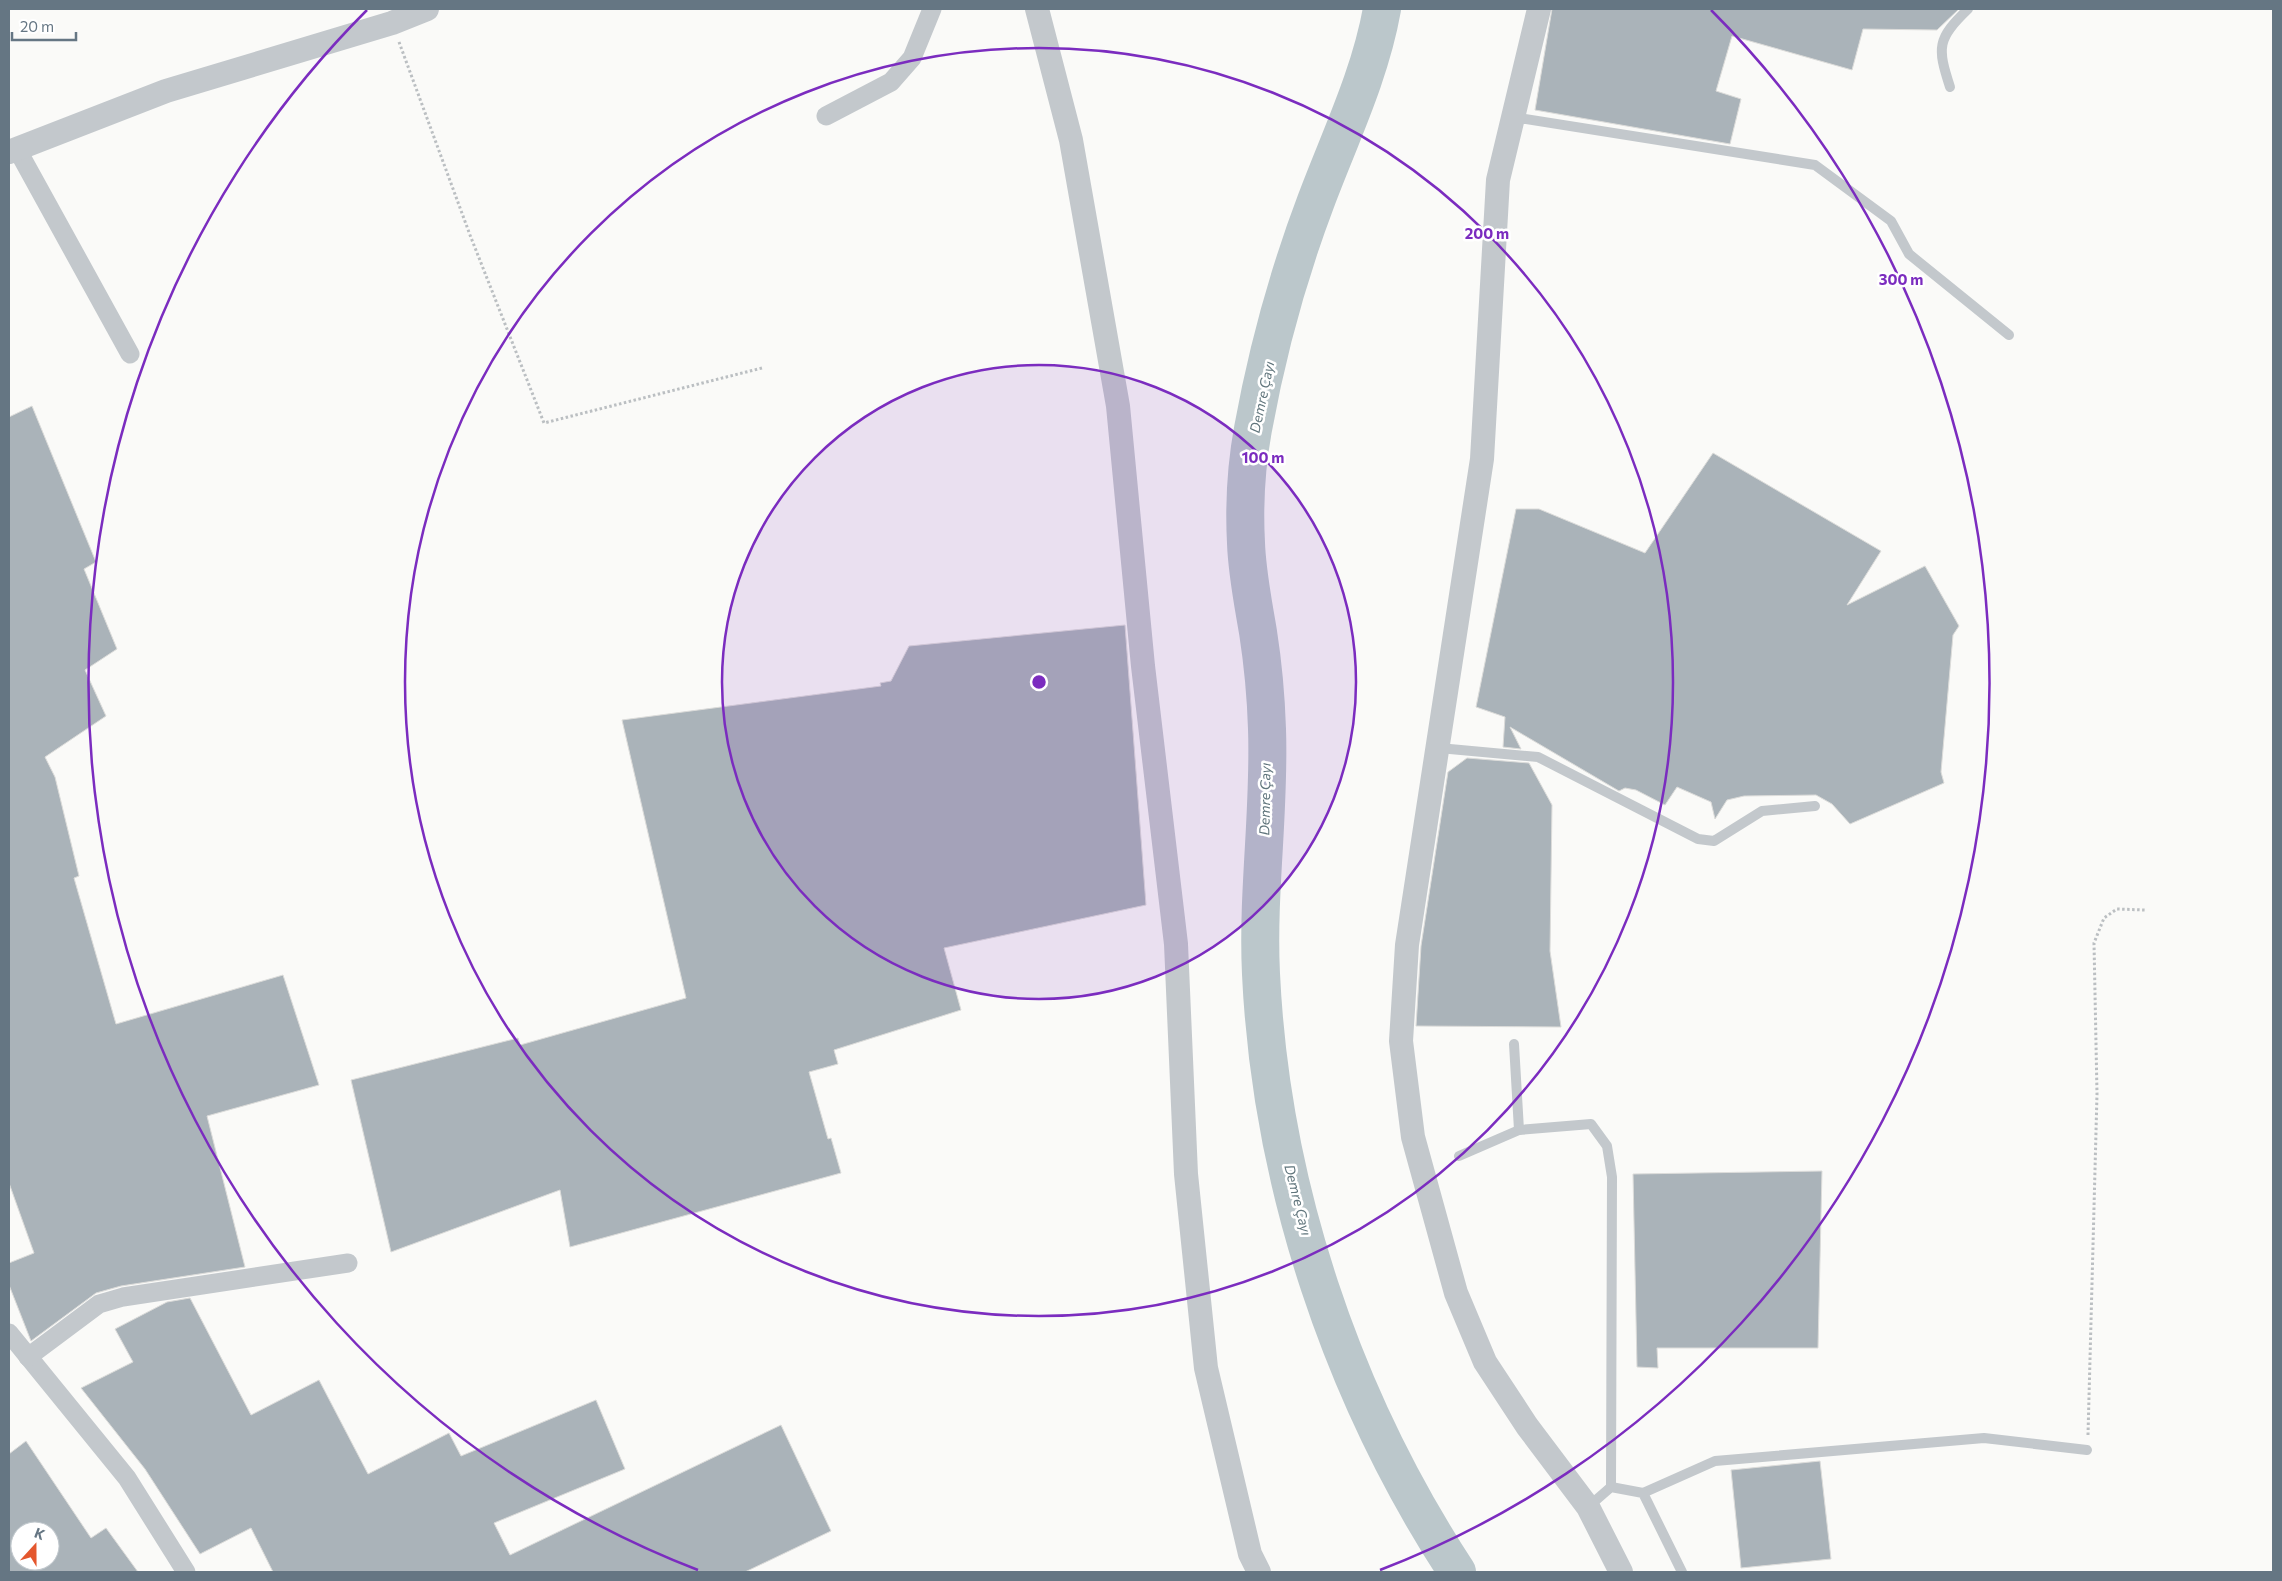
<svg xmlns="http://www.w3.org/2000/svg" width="2282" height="1581" viewBox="0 0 2282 1581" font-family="Commissioner,sans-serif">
<rect width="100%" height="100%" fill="#fafaf8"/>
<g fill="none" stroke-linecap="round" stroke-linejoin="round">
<path stroke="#bbc7cb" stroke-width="38" d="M1382,9C1370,76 1340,137 1316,201C1288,275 1267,352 1253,429C1246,467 1244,505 1246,543C1247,573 1253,602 1258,632C1263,664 1266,697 1267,729C1270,811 1257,892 1261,974C1271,1185 1342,1396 1457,1572"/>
</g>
<g fill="#aab3b9" stroke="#dcdcda" fill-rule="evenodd">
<path d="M1552,9H1959L1937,30L1863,29L1852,70L1732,36L1716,91L1741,99L1730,144L1535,110Z"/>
<path d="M32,406L96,562L84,569L117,649L85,670L106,716L45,757L55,777L79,876L74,878L116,1024L283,975L319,1085L207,1116L245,1267L121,1286L96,1293L31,1341L9,1285V1263L34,1253L9,1183V417Z"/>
<path d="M1713,453L1881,551L1847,605L1925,566L1959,626L1953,635L1941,772L1944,783L1850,824L1832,804L1816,795L1744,796L1727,800L1715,819L1711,802L1677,787L1665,805L1636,790L1625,788L1619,791L1510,727L1521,749L1503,747L1505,717L1476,707L1516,509H1539L1645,553Z"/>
<path d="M1125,625L1146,905L944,948L961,1010L834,1050L838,1064L809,1072L828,1139L831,1138L841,1173L570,1247L560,1190L391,1252L351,1080L518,1038L520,1045L686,998L622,720L881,686L880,683L891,681L909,646Z"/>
<path d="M1467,758L1529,763L1552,805L1550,951L1561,1027L1416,1026L1421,946L1448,772Z"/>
<path d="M1822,1171L1818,1348H1657L1658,1368L1637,1367L1633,1174Z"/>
<path d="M190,1298L251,1415L319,1380L368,1474L449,1433L461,1456L596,1400L625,1469L494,1523L510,1555L781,1425L831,1531L745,1572H273L251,1528L200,1554L145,1469L81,1388L133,1362L115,1329L167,1302Z"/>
<path d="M26,1441L91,1538L106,1528L138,1572H9V1454ZM20,1531H50V1561H20Z"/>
<path d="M1820,1461L1831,1559L1741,1568L1731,1470Z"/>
</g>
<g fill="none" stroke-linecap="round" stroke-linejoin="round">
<g stroke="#bbbfc2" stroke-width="3" stroke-dasharray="2.5 2.5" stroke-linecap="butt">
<path d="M399,42L470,235L544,423L762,368"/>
<path d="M2088,1435L2097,1094L2094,943L2104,918L2117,909L2145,910"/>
</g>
<g stroke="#c3c8cc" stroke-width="10">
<path d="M1950,87C1937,47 1937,39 1968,9"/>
<path d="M1513,117L1815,165L1891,221L1909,254L2009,335"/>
<path d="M1439,748L1538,757L1698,839L1714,841L1762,811L1815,806"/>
<path d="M1514,1044L1519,1130"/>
<path d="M1459,1156L1519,1130L1591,1124L1607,1146L1612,1177L1611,1487"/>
<path d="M1643,1493L1715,1461L1984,1438L2087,1450"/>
<path d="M1588,1507L1611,1487L1643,1493L1682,1572"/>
</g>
<g stroke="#c3c8cc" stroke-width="19">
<path d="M826,116L891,82L912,58L932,9"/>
<path d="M17,149L130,354"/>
<path d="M9,1333L127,1478L186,1572"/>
<path d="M28,1357L99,1304L123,1297L348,1263"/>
</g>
<g stroke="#c3c8cc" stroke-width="24">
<path d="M1037,9L1071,140L1118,406L1143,666L1176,944L1186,1174L1206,1368L1250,1554L1259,1572"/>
<path d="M1539,9L1498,180L1482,459L1407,945L1401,1041L1413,1137L1456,1293L1485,1362L1527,1426L1588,1507L1621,1572"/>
<path d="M9,152L166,91L392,23L427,9"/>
</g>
</g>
<circle cx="1039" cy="682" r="317" fill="#7b2cbf" fill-opacity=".12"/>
<g fill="none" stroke="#7b2cbf" stroke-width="2.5">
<circle cx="1039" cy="682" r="317"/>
<circle cx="1039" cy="682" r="634"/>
<path d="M698 1570A951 951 0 0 1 367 10M1711 10A951 951 0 0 1 1380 1570"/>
</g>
<g text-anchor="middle" stroke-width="5" stroke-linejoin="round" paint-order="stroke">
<g font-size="14" font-style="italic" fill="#60757c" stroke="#fff">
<text transform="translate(1262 397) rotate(-78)" y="5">Demre Çayı</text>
<text transform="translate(1265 799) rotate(-89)" y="5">Demre Çayı</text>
<text transform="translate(1298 1200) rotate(76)" y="5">Demre Çayı</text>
</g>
</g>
<circle cx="1039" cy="682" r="8" fill="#7b2cbf" stroke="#fff" stroke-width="2.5"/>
<g font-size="15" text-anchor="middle" font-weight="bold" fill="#7b2cbf" stroke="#fff" stroke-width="5" stroke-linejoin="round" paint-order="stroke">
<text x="1487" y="239">200 m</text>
<text x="1901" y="285">300 m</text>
<text x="1263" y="463">100 m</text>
</g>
<rect width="2282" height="1581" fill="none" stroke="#657683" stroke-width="20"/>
<g transform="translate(35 1546) rotate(21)"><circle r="24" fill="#ffffff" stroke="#c1c8cd"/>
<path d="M0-4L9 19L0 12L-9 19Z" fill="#e4572e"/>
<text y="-8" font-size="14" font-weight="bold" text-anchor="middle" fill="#657683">K</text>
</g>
<path d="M12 32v8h64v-8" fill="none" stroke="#657683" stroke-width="2.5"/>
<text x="20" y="32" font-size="15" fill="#657683" stroke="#ffffff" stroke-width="4" paint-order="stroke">20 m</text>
</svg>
